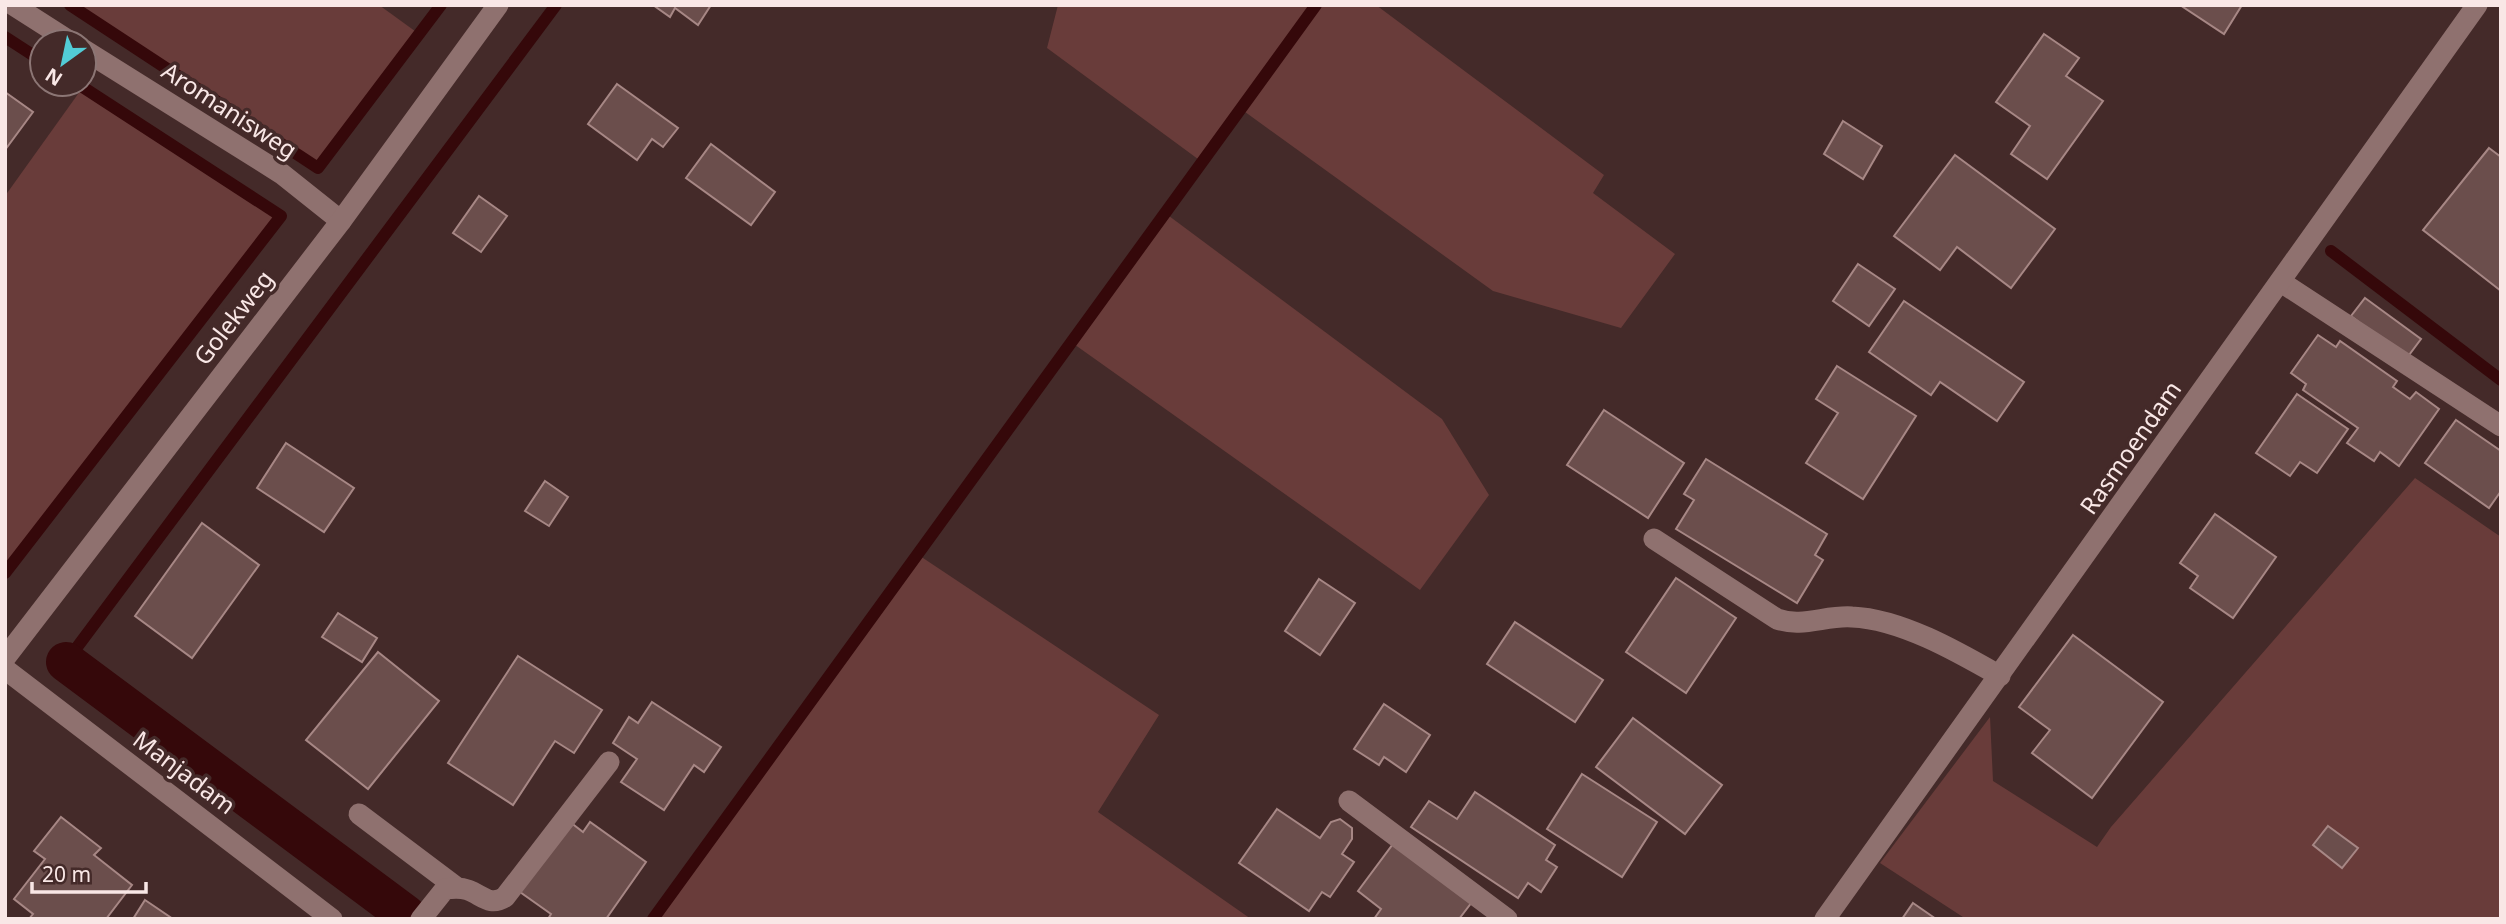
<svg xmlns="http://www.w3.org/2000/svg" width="2506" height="924" viewBox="0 0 2506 924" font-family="'Noto Sans',sans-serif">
<rect width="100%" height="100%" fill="#442a29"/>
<g fill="#693c3a">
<path d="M70,5H379L419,34L318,168Z"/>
<path d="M1058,5H1376L1604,175L1593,193L1675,254L1621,328L1493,291L1241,109L1202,162L1047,48Z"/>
<path d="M83,87L281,216L5,573V196Z"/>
<path d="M1165,213L1442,419L1489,495L1420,590L1071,342Z"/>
<path d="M2415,478L2501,537V919H1966L1880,863L1990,717L1993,781L2097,847L2111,827Z"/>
<path d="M917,554L1159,715L1098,812L1251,919H653Z"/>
</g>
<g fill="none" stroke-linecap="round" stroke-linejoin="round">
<g stroke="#35080a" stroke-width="12">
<path d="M70,5L318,168L441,5"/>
<path d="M5,37L42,61"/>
<path d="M2331,251L2501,380"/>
<path d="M5,573L281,216L78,84"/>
<path d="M66,662L556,5"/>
<path d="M653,919L1316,5"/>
</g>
<path stroke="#35080a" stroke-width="40" d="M66,662L406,915"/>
</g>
<g fill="#6b4e4c" stroke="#a78785" stroke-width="2">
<path d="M653,5H711L698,25L675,8L670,17Z"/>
<path d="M2180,5H2242L2224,34Z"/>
<path d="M2044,34L2079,58L2066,76L2103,101L2047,179L2011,154L2030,126L1996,102Z"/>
<path d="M617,84L678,128L663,147L652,139L637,160L588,124Z"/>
<path d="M5,92L33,112L5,150Z"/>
<path d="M1843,121L1882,146L1863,179L1824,154Z"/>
<path d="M711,144L775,192L751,225L686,178Z"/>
<path d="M2489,148L2501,157V291L2423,230Z"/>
<path d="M1955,155L2055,229L2011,288L1957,247L1940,270L1894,236Z"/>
<path d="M479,196L507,216L481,252L453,233Z"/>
<path d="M1858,264L1895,289L1869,326L1833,301Z"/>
<path d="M2365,298L2421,339L2406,359L2351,316Z"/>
<path d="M1904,301L2024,382L1997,421L1940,382L1931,395L1869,352Z"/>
<path d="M2318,335L2336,347L2340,341L2397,381L2393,387L2410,399L2416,392L2439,409L2399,466L2380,452L2374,461L2347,443L2358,428L2303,390L2306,384L2291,373Z"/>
<path d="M1837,366L1916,416L1863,499L1806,463L1838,413L1816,399Z"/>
<path d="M2297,394L2348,429L2317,473L2300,462L2290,476L2256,453Z"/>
<path d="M1604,410L1684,463L1648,518L1567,465Z"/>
<path d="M2456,420L2501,451V491L2489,508L2425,463Z"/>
<path d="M286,443L354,488L324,532L257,488Z"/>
<path d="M1706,459L1827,534L1815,555L1823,560L1797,603L1676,529L1694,500L1684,494Z"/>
<path d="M545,481L568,497L549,526L525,511Z"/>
<path d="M2215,514L2276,557L2233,618L2190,588L2198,576L2180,563Z"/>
<path d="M202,523L259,565L192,658L135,616Z"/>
<path d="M1676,578L1736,618L1686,693L1626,652Z"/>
<path d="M1319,579L1355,603L1320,655L1285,631Z"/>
<path d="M338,613L377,638L362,662L322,637Z"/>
<path d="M1515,622L1603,680L1575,722L1487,664Z"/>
<path d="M2073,635L2163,702L2092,798L2032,753L2050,730L2019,707Z"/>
<path d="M378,652L439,701L368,789L306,740Z"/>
<path d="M518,656L602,710L574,753L555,741L513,805L448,763Z"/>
<path d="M652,702L721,747L704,772L694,765L664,810L621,782L637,759L613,743L629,717L638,723Z"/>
<path d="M1384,704L1430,735L1406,772L1384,757L1379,765L1354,749Z"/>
<path d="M1633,718L1722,785L1685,834L1596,767Z"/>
<path d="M1582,774L1657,822L1622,877L1547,829Z"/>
<path d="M1475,792L1555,845L1546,860L1557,867L1541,892L1528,883L1518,898L1411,827L1429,801L1457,819Z"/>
<path d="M1277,809L1320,838L1331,822L1340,819L1352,828V839L1342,854L1354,862L1330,897L1322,892L1309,911L1239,863Z"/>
<path d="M61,817L101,848L94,855L132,885L106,919H29L33,914L14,899L45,859L34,851Z"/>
<path d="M570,822L583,832L590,822L646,862L606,919H548L551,914L520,892Z"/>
<path d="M2328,826L2358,848L2342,868L2313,845Z"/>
<path d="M1393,844L1472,902L1459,919H1374L1381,909L1358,891Z"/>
<path d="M145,900L173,919H133Z"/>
<path d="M1913,903L1936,919H1902Z"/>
</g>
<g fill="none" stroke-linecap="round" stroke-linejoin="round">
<g stroke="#8f716f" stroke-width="21">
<path d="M13,5L71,42"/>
<path d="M84,50L282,174L341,221"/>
<path d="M2281,282L2501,426"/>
<path d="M1654,539L1777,619C1802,628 1826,615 1852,617C1901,619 1958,652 2000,676"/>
<path d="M5,658L341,221L498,5"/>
<path d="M5,669L332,919"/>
<path d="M1349,801L1507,919"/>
<path d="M359,814L456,887"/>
<path d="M421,919L445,889C453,888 460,887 468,890C482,895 490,907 505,897L609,762"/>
<path d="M1825,919L2477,5"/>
</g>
</g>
<g text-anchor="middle" stroke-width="7" stroke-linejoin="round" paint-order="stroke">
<g font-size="24" fill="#f9e7e6" stroke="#442a29">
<text transform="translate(229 111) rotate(33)" y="8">Aromanisweg</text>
<text transform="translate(234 318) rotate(-52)" y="8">Golekweg</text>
<text transform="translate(2131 448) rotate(-55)" y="8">Rasmoendam</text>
<text transform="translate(184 773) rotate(37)" y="8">Manjadam</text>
</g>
</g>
<rect width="2506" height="924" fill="none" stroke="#f9e7e6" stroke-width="14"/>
<g transform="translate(63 63) rotate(213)"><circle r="33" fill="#442a29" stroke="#8c7675" stroke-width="2"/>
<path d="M0-5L12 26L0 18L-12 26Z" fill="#52ccd6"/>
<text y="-10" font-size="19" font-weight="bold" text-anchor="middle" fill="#f9e7e6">N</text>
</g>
<path d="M32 882v10h114v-10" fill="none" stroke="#f9e7e6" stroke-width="3.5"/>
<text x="42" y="882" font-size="21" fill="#f9e7e6" stroke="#442a29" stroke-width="5" paint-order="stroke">20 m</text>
</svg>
